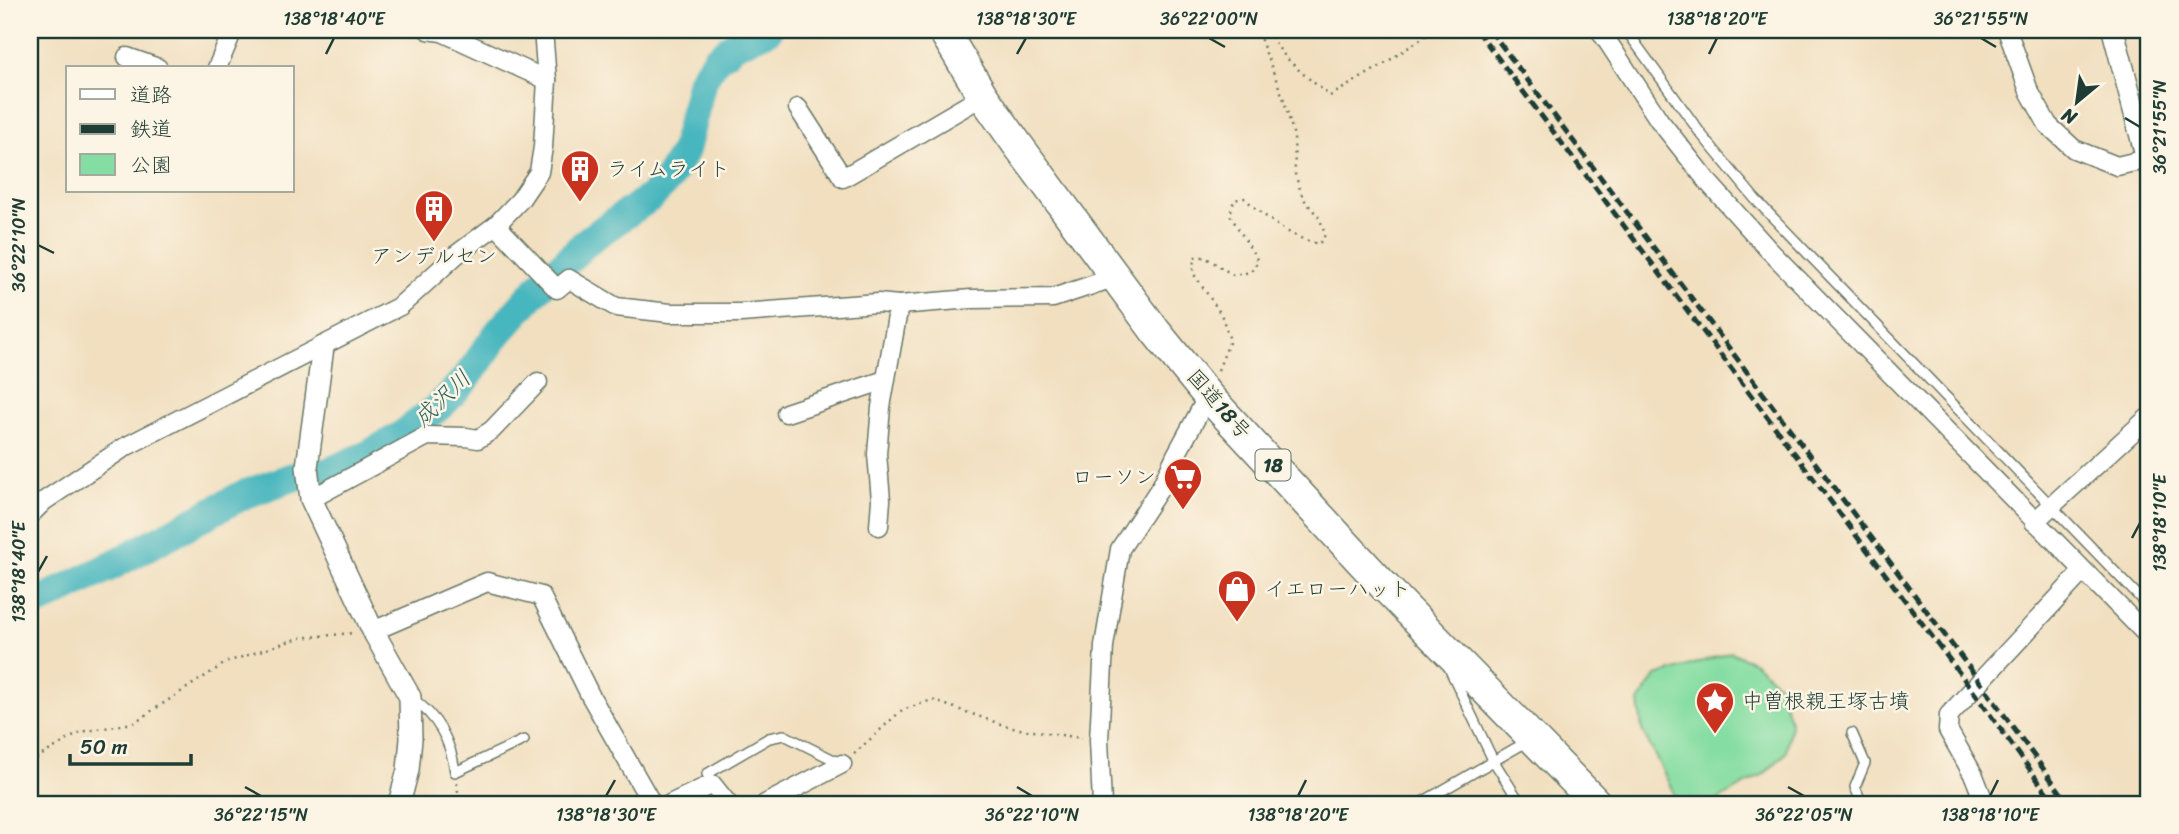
<svg xmlns="http://www.w3.org/2000/svg" width="2179" height="834" viewBox="0 0 2179 834" font-family="Sriracha,'Klee One',sans-serif">
<rect width="100%" height="100%" fill="#fcf5e5"/>
<filter id="ink" filterUnits="userSpaceOnUse"><feTurbulence type="fractalNoise" baseFrequency=".0143" numOctaves="2"/><feDisplacementMap in="SourceGraphic" scale="14" xChannelSelector="R" yChannelSelector="G"/><feConvolveMatrix kernelMatrix="1 2 1 2 8 2 1 2 1" color-interpolation-filters="sRGB"/></filter>
<filter id="wash" filterUnits="userSpaceOnUse"><feTurbulence type="fractalNoise" baseFrequency=".00686" numOctaves="4" result="noise"/><feDisplacementMap in="SourceGraphic" scale="28" xChannelSelector="R" yChannelSelector="G"/><feGaussianBlur stdDeviation="1.57" result="paint"/><feColorMatrix in="noise" values="0 0 0 0 0 0 0 0 0 0 0 0 0 0 0 0 0 1.4 0 .05"/><feComposite in="paint" operator="in"/></filter>
<g filter="url(#wash)">
<rect width="100%" height="100%" fill="#f1dfc0"/>
<path fill="#84dda2" stroke="#528d6b" stroke-width="2" d="M1731,652L1755,663L1779,685L1791,724L1786,753L1764,774L1710,804L1678,801L1642,730L1639,701L1656,676Z"/>
<g fill="none" stroke-linecap="round" stroke-linejoin="round">
<path stroke="#46b6be" stroke-width="30" d="M30,606L107,568L243,495L293,477L329,472L368,455L401,436L441,405L466,379L498,333L540,286L590,239L652,196L668,179L685,150L702,80L716,59L735,44L768,30"/>
</g>
</g>
<g filter="url(#ink)">
<g fill="none" stroke-linecap="round" stroke-linejoin="round">
<g stroke="#687665" stroke-width="12">
<g id="service">
<path d="M1626,30L1701,134L1755,199L2149,607"/>
<path d="M1450,670L1493,760L1521,804"/>
<path d="M413,699C438,717 451,741 455,772L524,740"/>
<path d="M1852,733L1865,763L1855,787L1862,804"/>
<path d="M712,784L707,774L769,738L784,735L842,764"/>
<path d="M1412,804H1419L1528,741"/>
</g>
</g>
<g stroke="#687665" stroke-width="21">
<g id="minor">
<path d="M428,30L442,32L547,80"/>
<path d="M1600,30L1659,120L1708,182L1768,249L2149,637"/>
<path d="M2007,30L2029,91L2048,125L2074,149L2117,166L2147,159"/>
<path d="M127,57L158,68"/>
<path d="M217,68L233,30"/>
<path d="M798,108L843,178L983,96"/>
<path d="M496,225L557,289L569,279L616,307L670,313H741L878,303L899,305L971,299L1053,298L1116,277"/>
<path d="M786,413L885,380"/>
<path d="M311,499L427,436L466,437L478,439L492,430L538,382"/>
<path d="M30,515L44,501L125,447L400,306L456,255L496,225L520,200L539,172L543,147L547,80L543,30"/>
<path d="M2034,522L2149,417"/>
<path d="M879,526L881,500L877,454L881,407L899,305"/>
<path d="M373,631L487,582L541,596L590,695L652,804"/>
<path d="M670,804L712,784L728,804"/>
<path d="M765,804L842,764"/>
<path d="M1102,804L1099,740L1104,646L1120,549L1162,485L1176,455L1208,396"/>
<path d="M1985,804L1974,776L1948,730L1949,715L2083,571"/>
</g>
</g>
<g stroke="#687665" stroke-width="24">
<g id="tertiary">
<path d="M2113,30L2149,167"/>
<path d="M323,347L307,467L311,499L373,631L410,697L411,739L408,770L399,804"/>
</g>
</g>
<g stroke="#687665" stroke-width="33">
<path id="trunk" d="M943,30L983,96L1017,144L1156,332L1208,396L1385,587L1597,804"/>
</g>
<g stroke="#687665" stroke-width="2.5" stroke-dasharray="2 5" stroke-linecap="butt">
<path d="M1269,30C1279,58 1309,78 1330,96L1381,66L1434,30"/>
<path d="M1218,370L1230,340L1221,314L1193,273L1194,257H1205L1233,275L1251,272L1258,261L1230,215L1234,200L1244,198C1267,218 1288,237 1319,244L1325,235L1320,219L1303,198L1295,174L1294,136L1284,100L1257,30"/>
<path d="M854,754L902,710L932,700L1012,728L1082,738"/>
<path d="M30,762L81,732L133,723L227,662L299,638L353,633"/>
<path d="M457,783L459,804"/>
</g>
<use href="#service" stroke="#fff" stroke-width="9"/>
<use href="#minor" stroke="#fff" stroke-width="18"/>
<use href="#tertiary" stroke="#fff" stroke-width="21"/>
<use href="#trunk" stroke="#fff" stroke-width="30"/>
<g stroke="#1f3d34" stroke-width="5" stroke-dasharray="10 5" stroke-linecap="butt">
<path d="M1477,30L1973,691L2055,804"/>
<path d="M1490,30L1980,682L2069,804"/>
</g>
</g>
</g>
<path fill="none" stroke="#1f3d34" stroke-width="2.5" d="M1209,38L1225,47M1981,38L1996,47M326,54L334,38M1017,54L1026,38M1709,54L1717,38M2125,118L2140,127M38,245L54,253M2132,538L2140,523M38,572L47,556M245,787L261,796M1017,787L1032,796M1788,787L1804,796M606,796L615,780M1298,796L1306,780M1990,796L1998,780"/>
<defs>
<g id="building-pin" transform="scale(2.0125)"><path d="M0 17L-7.5 6A9.5 9.5 0 1 1 7.5 6Z" fill="#c8321e" stroke="#fcf5e5"/><path d="M-4-6H4V6H1V3H-1V6H-4ZM-2.5-4.3h1.7v1.8h-1.7ZM.8-4.3h1.7v1.8H.8ZM-2.5-1h1.7V.8h-1.7ZM.8-1h1.7V.8H.8Z" fill="#fff"/></g>
<g id="supermarket-pin" transform="scale(2.0125)"><path d="M0 17L-7.5 6A9.5 9.5 0 1 1 7.5 6Z" fill="#c8321e" stroke="#fcf5e5"/><path d="M-6-5.5h2.5l.6 2H6L4.5 2H-2.5L-4.4-4H-6ZM-1.5 3.2a1.3 1.3 0 1 0 .1 0ZM3 3.2a1.3 1.3 0 1 0 .1 0Z" fill="#fff"/></g>
<g id="shop-pin" transform="scale(2.0125)"><path d="M0 17L-7.5 6A9.5 9.5 0 1 1 7.5 6Z" fill="#c8321e" stroke="#fcf5e5"/><path d="M-5-2.5h2.3a2.7 3.5 0 0 1 5.4 0H5L5.5 6h-11ZM-1.5-2.5h3a1.5 2.3 0 0 0-3 0Z" fill="#fff"/></g>
<g id="sight-pin" transform="scale(2.0125)"><path d="M0 17L-7.5 6A9.5 9.5 0 1 1 7.5 6Z" fill="#c8321e" stroke="#fcf5e5"/><path d="M0-6L1.8-2.2L6-1.7L2.9 1.2L3.7 5.4L0 3.3L-3.7 5.4L-2.9 1.2L-6-1.7L-1.8-2.2Z" fill="#fff"/></g>
</defs>
<g fill-rule="evenodd">
<use href="#building-pin" x="580" y="169"/>
<use href="#building-pin" x="434" y="209"/>
<use href="#supermarket-pin" x="1183" y="477"/>
<use href="#shop-pin" x="1237" y="589"/>
<use href="#sight-pin" x="1715" y="701"/>
</g>
<g text-anchor="middle" stroke-width="5" stroke-linejoin="round" paint-order="stroke">
<rect fill="#fcf5e5" stroke="#617469" stroke-width="2" x="1255.5" y="449.5" width="35" height="31" rx="5"/>
<g font-size="19" font-weight="bold" fill="#1f3d34">
<text x="1273" y="472">18</text>
</g>
<g font-size="21" fill="#1f3d34" stroke="#fcf5e5" text-anchor="start">
<text x="607" y="176">ライムライト</text>
<text x="434" y="263" text-anchor="middle">アンデルセン</text>
<text x="1156" y="484" text-anchor="end">ローソン</text>
<text x="1264" y="596">イエローハット</text>
<text x="1742" y="708">中曽根親王塚古墳</text>
</g>
<g font-size="21" fill="#1f3d34" stroke="#fcf5e5">
<text transform="translate(1219 404) rotate(49)" y="7">国道18号</text>
</g>
<g font-size="23" font-style="italic" fill="#2b615d" stroke="#fcf5e5">
<text transform="translate(442 398) rotate(-44)" y="8">成沢川</text>
</g>
</g>
<rect width="2179" height="834" fill="none" stroke="#fcf5e5" stroke-width="77"/>
<rect x="66" y="66" width="228" height="126" fill="#fcf5e5" stroke="#a4ab9e" stroke-width="2"/>
<rect x="80" y="89" width="35" height="10" fill="#ffffff" stroke="#a4ab9e" stroke-width="2"/>
<text x="130" y="102" font-size="21" fill="#1f3d34">道路</text>
<rect x="80" y="124" width="35" height="10" fill="#1f3d34" stroke="#a4ab9e" stroke-width="2"/>
<text x="130" y="136" font-size="21" fill="#1f3d34">鉄道</text>
<rect x="80" y="154" width="35" height="21" fill="#84dda2" stroke="#a4ab9e" stroke-width="2"/>
<text x="130" y="172" font-size="21" fill="#1f3d34">公園</text>
<g transform="translate(2077 102) rotate(209)" stroke="#fcf5e5" stroke-width="5" paint-order="stroke">
<path d="M0-5L12 26L0 18L-12 26Z" fill="#1f3d34"/>
<text y="-10" font-size="19" font-weight="bold" text-anchor="middle" fill="#1f3d34">N</text>
</g>
<path d="M70 754v10h121v-10" fill="none" stroke="#1f3d34" stroke-width="3.5"/>
<text x="80" y="754" font-size="21" fill="#1f3d34" stroke="#fcf5e5" stroke-width="5" paint-order="stroke">50 m</text>
<rect x="38" y="38" width="2102" height="758" fill="none" stroke="#1f3d34" stroke-width="2.5"/>
<g font-size="18" text-anchor="middle" fill="#1f3d34">
<text x="334" y="25">138°18'40"E</text>
<text x="1026" y="25">138°18'30"E</text>
<text x="1209" y="25">36°22'00"N</text>
<text x="1717" y="25">138°18'20"E</text>
<text x="1981" y="25">36°21'55"N</text>
<text transform="translate(2160 127) rotate(-90)" y="6">36°21'55"N</text>
<text transform="translate(19 245) rotate(-90)" y="6">36°22'10"N</text>
<text transform="translate(2160 523) rotate(-90)" y="6">138°18'10"E</text>
<text transform="translate(19 572) rotate(-90)" y="6">138°18'40"E</text>
<text x="261" y="821">36°22'15"N</text>
<text x="606" y="821">138°18'30"E</text>
<text x="1032" y="821">36°22'10"N</text>
<text x="1298" y="821">138°18'20"E</text>
<text x="1804" y="821">36°22'05"N</text>
<text x="1990" y="821">138°18'10"E</text>
</g>
</svg>
